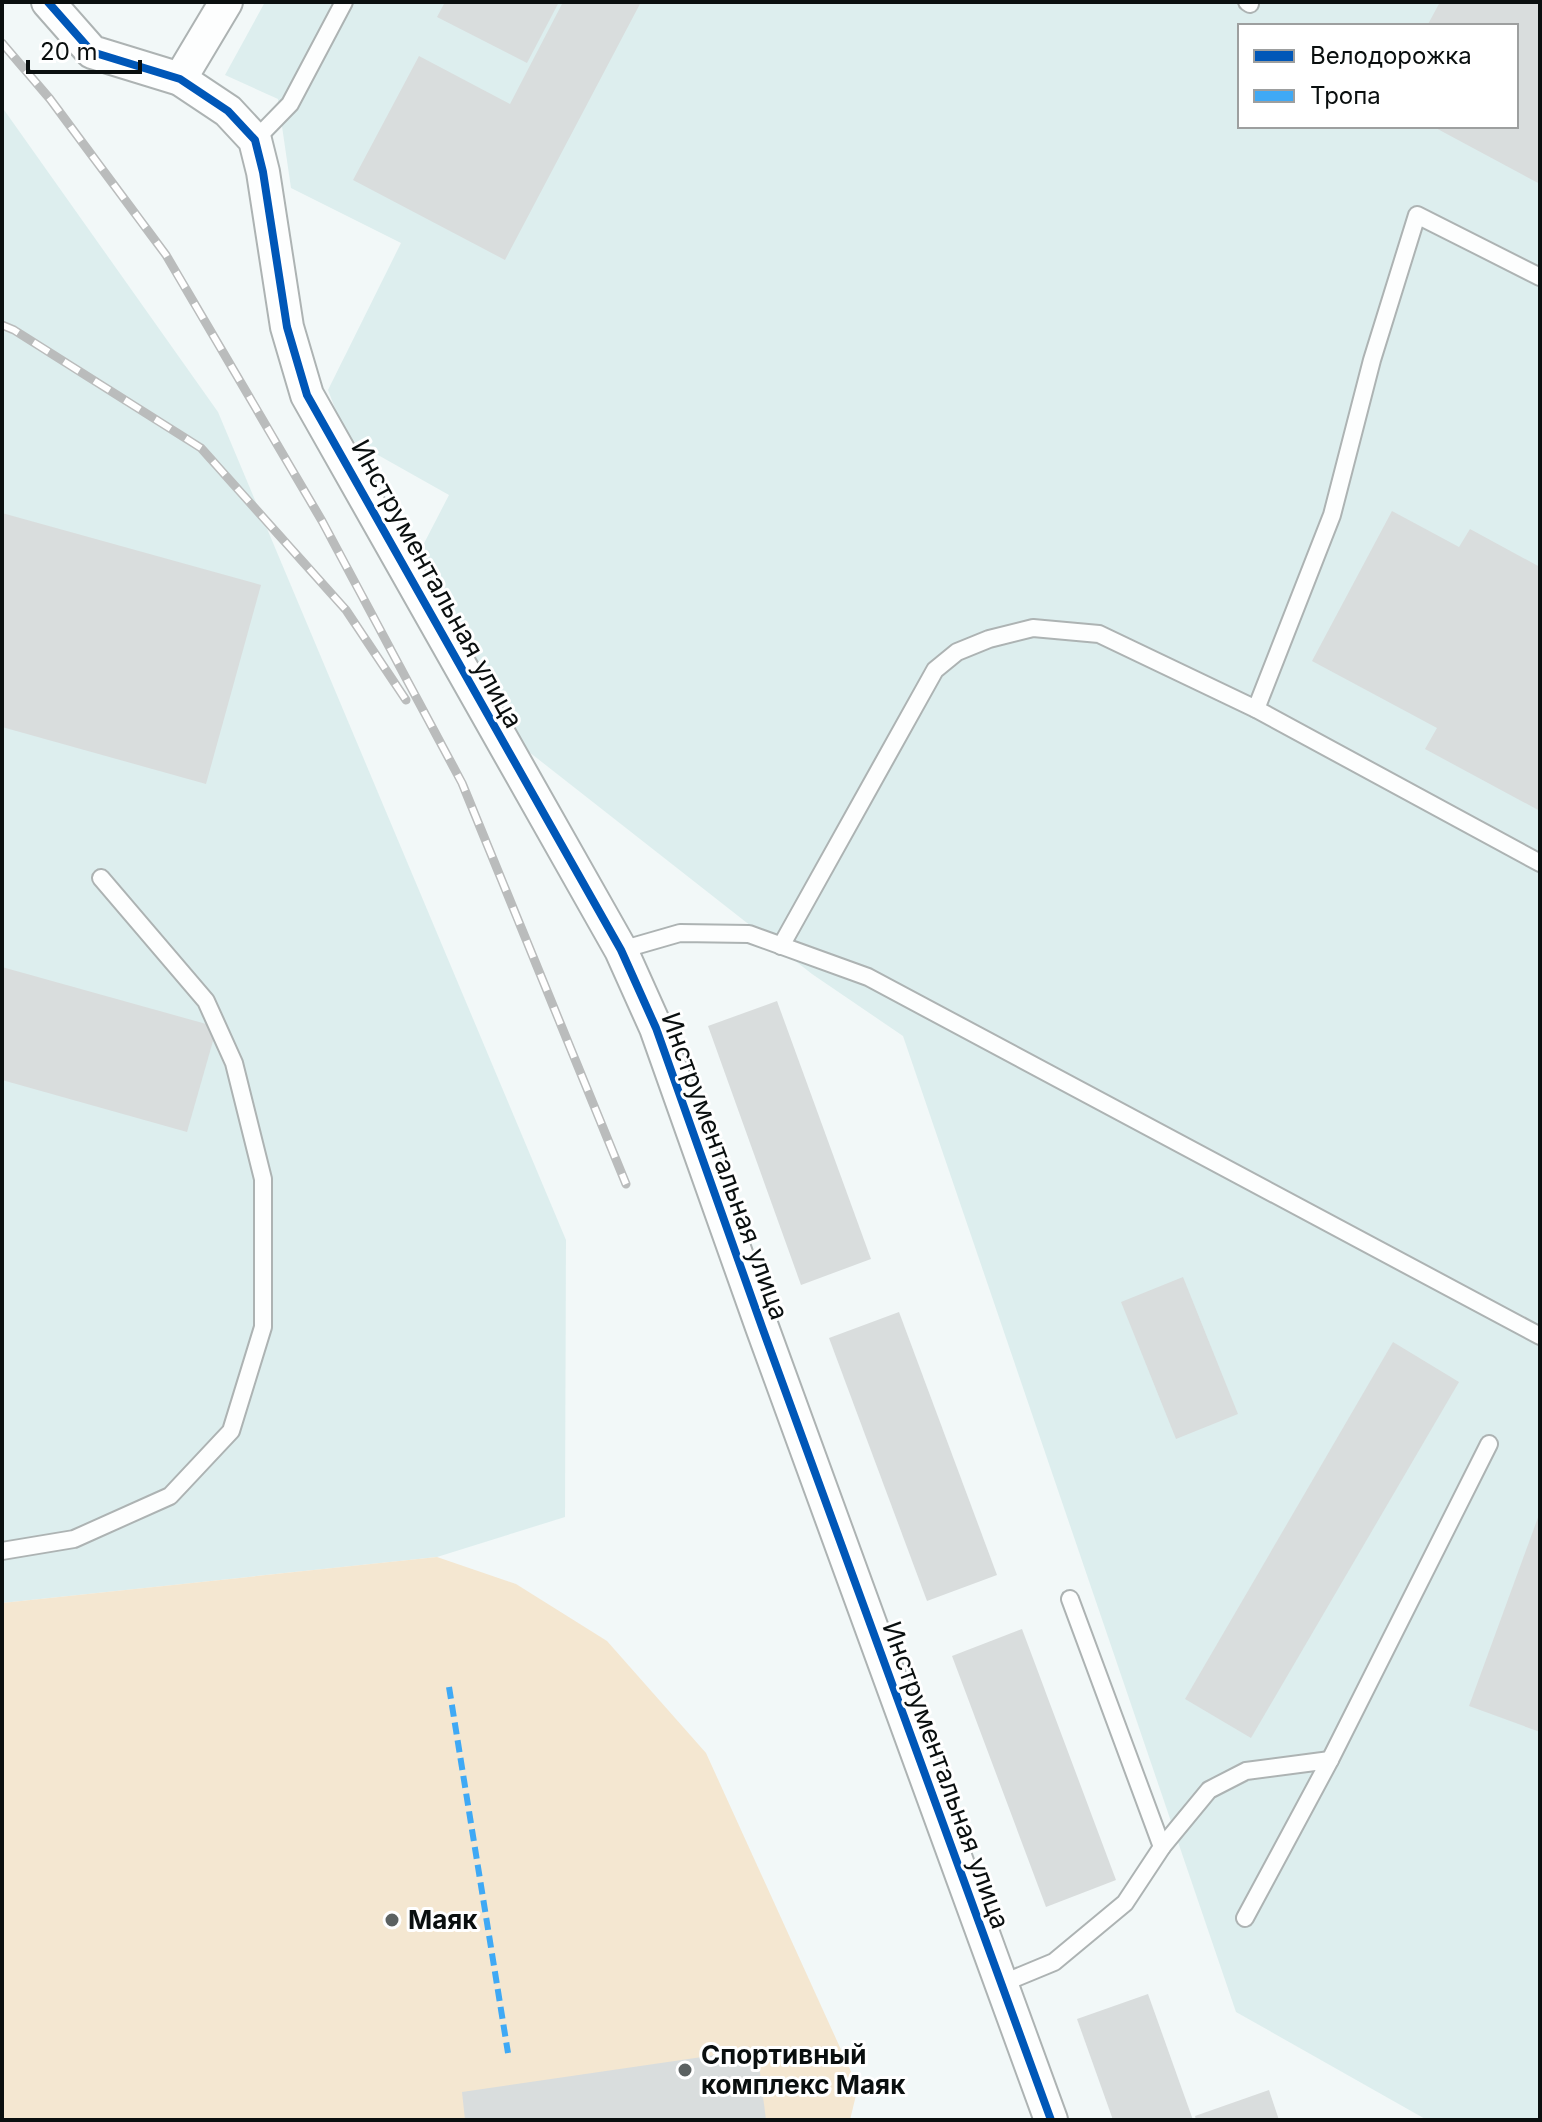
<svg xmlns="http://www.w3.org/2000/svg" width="1542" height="2122" viewBox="0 0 1542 2122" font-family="Inter,sans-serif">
<rect width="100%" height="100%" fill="#f2f8f8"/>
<g fill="#dee" fill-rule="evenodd">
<path d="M265,2H1540V2120H1427L1236,2012L903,1036L812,974L524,748L418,555L449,495L346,437L328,390L401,243L291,188L278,99L225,75ZM1240,26H1516V126H1240Z"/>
<path d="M2,107L218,412L566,1240L565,1517L437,1557L2,1603Z"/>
</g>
<path fill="#f4e7d1" d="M437,1557L516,1584L607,1641L706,1753L858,2087L850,2120H2V1603Z"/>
<g fill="#d9dddd">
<path d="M445,2H559L527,63L437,17Z"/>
<path d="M563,2H641L505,260L353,180L419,56L510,104Z"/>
<path d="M1440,2H1540V184L1432,126H1516V26H1427Z"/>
<path d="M1392,511L1459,547L1470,529L1540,567V811L1425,749L1437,728L1312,661Z"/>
<path d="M2,513L261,585L206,784L2,727Z"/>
<path d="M2,967L217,1027L187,1132L2,1080Z"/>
<path d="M777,1001L871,1259L801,1285L708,1026Z"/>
<path d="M1183,1277L1238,1414L1176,1439L1121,1302Z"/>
<path d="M899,1312L997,1575L927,1601L829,1338Z"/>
<path d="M1393,1342L1459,1382L1251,1738L1185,1699Z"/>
<path d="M1540,1512V1732L1469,1706Z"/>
<path d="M1022,1629L1116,1880L1046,1907L952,1656Z"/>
<path d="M1148,1994L1193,2120H1113L1077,2019Z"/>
<path d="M757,2049L766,2120H465L462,2092Z"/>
<path d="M1269,2090L1279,2120H1196L1195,2116Z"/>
</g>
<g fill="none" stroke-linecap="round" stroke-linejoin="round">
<g stroke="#adb3b3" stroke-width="20">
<g id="service">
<path d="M1247,2L1250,4"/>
<path d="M255,140L290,104L344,2"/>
<path d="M1540,277L1417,215L1372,360L1332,515L1256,709L1540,863"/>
<path d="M781,946L935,670L957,652L989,639L1033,628L1099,634L1256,709"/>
<path d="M621,950L680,933L749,934L868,977L1540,1336"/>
<path d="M2,1551L74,1539L170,1496L231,1431L263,1327V1179L234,1063L206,1001L101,878"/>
<path d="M1162,1847L1209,1790L1246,1771L1330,1760"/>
<path d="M1245,1918L1330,1760L1489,1444"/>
<path d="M1001,1984L1054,1962L1125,1903L1162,1847L1070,1599"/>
</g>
</g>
<g stroke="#adb3b3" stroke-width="36">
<g id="minor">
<path d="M48,2L92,52L180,79L228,111L255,140L263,172L287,327L307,395L621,950L656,1028L762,1327L1051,2120"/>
<path d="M180,79L226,2"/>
</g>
</g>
<use href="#service" stroke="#fdfefe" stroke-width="16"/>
<use href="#minor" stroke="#fdfefe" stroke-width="32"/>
<g stroke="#babcbc" stroke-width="9">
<g id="rail">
<path d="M2,43L50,99L166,255L322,521L462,783L626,1184"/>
<path d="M2,325L14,330L201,448L346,610L406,700"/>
</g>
</g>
<use href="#rail" stroke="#fff" stroke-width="6" stroke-dasharray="18" stroke-linecap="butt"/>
<path stroke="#3fa9f5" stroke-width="6" stroke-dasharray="12 6" stroke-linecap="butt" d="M449,1687L508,2053"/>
<g stroke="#fff" stroke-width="13">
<path id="cycleway" d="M48,2L92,52L180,79L228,111L255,140L263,172L287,327L307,395L621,950L656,1028L762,1327L1051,2120"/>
</g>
<use href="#cycleway" stroke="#0057b8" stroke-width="8"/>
</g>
<g fill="#5b6161" stroke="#fff" stroke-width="3">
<circle cx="392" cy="1920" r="8"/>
<circle cx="685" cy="2070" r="8"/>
</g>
<g text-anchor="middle" stroke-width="6" stroke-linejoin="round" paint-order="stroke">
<g font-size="26" fill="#0a0f0f" stroke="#fff">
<text transform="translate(437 584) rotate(61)" y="9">Инструментальная улица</text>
<text transform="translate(725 1166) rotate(70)" y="9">Инструментальная улица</text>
<text transform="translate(946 1775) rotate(70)" y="9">Инструментальная улица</text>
</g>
<g font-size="26" font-weight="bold" fill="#0a0f0f" stroke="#fff" text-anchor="start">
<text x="408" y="1929">Маяк</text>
<text x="701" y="2064">Спортивный<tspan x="701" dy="30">комплекс Маяк</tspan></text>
</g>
</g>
<rect width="1542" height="2122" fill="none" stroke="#0a0f0f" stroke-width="8"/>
<rect x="1238" y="24" width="280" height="104" fill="#ffffff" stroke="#9d9f9f" stroke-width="2"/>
<rect x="1254" y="50" width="40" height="12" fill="#0057b8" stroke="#9d9f9f" stroke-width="2"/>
<text x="1310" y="64" font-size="24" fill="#0a0f0f">Велодорожка</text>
<rect x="1254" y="90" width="40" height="12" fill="#3fa9f5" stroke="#9d9f9f" stroke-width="2"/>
<text x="1310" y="104" font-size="24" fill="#0a0f0f">Тропа</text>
<path d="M28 60v12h112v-12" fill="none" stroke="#0a0f0f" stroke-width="4"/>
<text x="40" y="60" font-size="24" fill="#0a0f0f" stroke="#ffffff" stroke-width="6" paint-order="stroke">20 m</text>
</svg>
